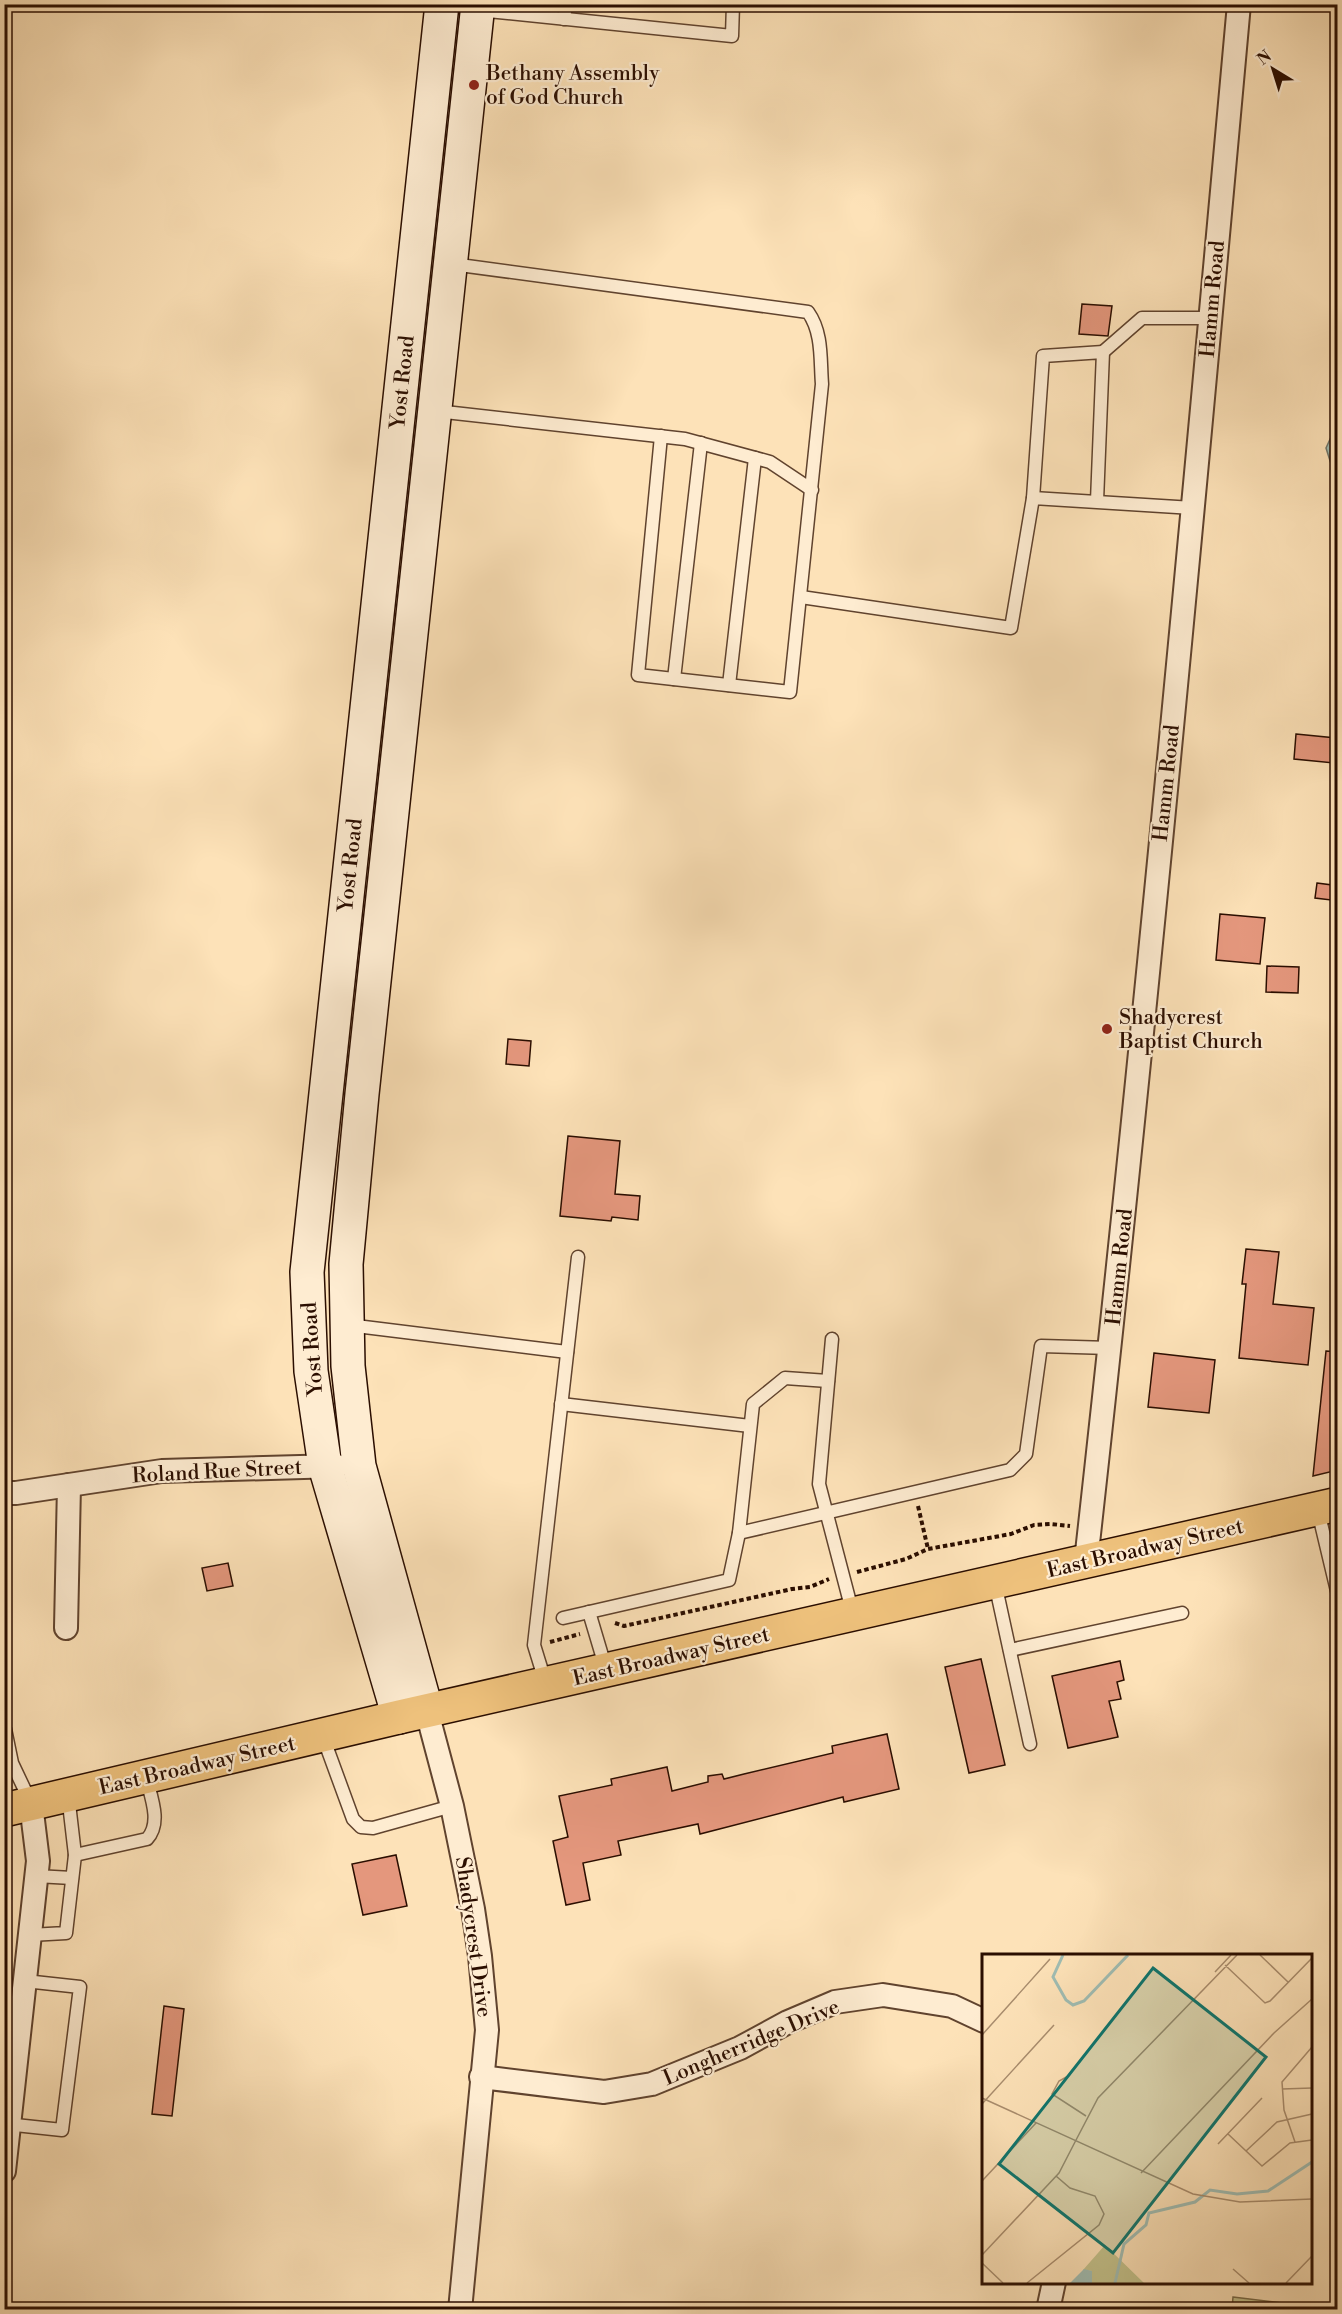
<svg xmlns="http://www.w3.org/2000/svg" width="1342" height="2314" viewBox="0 0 1342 2314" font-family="'Libre Bodoni',serif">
<rect width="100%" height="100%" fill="#fde2b8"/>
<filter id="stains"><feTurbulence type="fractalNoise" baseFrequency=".00333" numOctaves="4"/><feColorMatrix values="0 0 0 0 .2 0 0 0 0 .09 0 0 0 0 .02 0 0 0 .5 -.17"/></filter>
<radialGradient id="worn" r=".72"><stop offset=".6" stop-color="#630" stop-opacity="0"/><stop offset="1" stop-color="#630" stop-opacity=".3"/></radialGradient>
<path fill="#c3c28c" stroke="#776846" stroke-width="1.5" d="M1233,2297L1333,2309H1232Z"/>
<path fill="#a0bdb3" stroke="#71776b" stroke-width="1.5" d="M1337,435V463L1331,464L1326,448L1331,437Z"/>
<g fill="#e4977d" stroke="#2b0e00" stroke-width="1.5">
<path d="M1082,304L1112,306L1108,336L1079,334Z"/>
<path d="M1296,734L1336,738L1334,763L1294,759Z"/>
<path d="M1317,883L1332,885L1331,900L1315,898Z"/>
<path d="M1220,914L1265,918L1260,964L1216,960Z"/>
<path d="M1267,966L1299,967L1298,993L1266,992Z"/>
<path d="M508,1039L531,1041L529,1066L506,1064Z"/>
<path d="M568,1136L620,1141L615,1194L640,1196L638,1220L612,1217L611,1221L560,1216Z"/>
<path d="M1246,1249L1279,1252L1273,1304L1314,1308L1308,1365L1239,1358L1246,1284H1242Z"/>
<path d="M1326,1351L1338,1352V1470L1313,1476Z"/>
<path d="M1154,1353L1215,1360L1209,1413L1148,1407Z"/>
<path d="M228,1563L233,1586L207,1591L202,1568Z"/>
<path d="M981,1659L1005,1765L969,1773L945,1667Z"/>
<path d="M1120,1661L1124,1680L1117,1682L1121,1699L1109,1701L1118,1737L1068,1748L1052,1676Z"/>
<path d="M887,1734L899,1789L844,1802L843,1797L700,1834L698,1824L618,1841L621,1855L583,1863L590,1900L566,1905L553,1841L568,1837L559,1796L612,1785L611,1779L667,1767L672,1791L708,1782V1776L722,1774L724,1779L744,1774L833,1753L832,1746Z"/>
<path d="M396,1855L407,1906L363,1915L352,1864Z"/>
<path d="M164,2006L184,2009L172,2116L152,2114Z"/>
</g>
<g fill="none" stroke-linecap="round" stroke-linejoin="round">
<g stroke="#60432e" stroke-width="15">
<g id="service">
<path d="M478,10L732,36L733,4"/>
<path d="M564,19L566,4"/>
<path d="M452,264L808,312C823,333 820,360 822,384L790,692L638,675L661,436"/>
<path d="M1103,352L1142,318H1210"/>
<path d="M436,411L685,439L770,462L812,490"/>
<path d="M1033,498L1043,356L1103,352L1097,501"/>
<path d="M801,597L1011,628L1033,498L1193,508"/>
<path d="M674,679L701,443"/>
<path d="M729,685L755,458"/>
<path d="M348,1325L567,1352"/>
<path d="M832,1339L819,1484L853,1614"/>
<path d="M561,1404L750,1426"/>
<path d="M1318,1511L1338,1595"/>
<path d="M739,1533L1010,1470L1026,1454L1041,1346L1110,1348"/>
<path d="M995,1583L1030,1744"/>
<path d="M589,1612L606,1669"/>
<path d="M563,1618L729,1580L739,1533L753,1404L785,1378L828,1381"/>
<path d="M1010,1650L1182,1613"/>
<path d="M546,1684L534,1645L578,1257"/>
<path d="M5,1729L12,1763L31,1803"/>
<path d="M323,1737L353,1819L361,1827L373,1828L452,1806"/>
<path d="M75,1855L147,1839C162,1823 151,1797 146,1777"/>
<path d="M36,1876L72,1878"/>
<path d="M30,1935L66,1933L75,1855L68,1795"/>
<path d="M6,2124L62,2130L80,1987L25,1981"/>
</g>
</g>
<g stroke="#60432e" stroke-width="26">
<g id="minor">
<path d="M4,1493H16L162,1471L337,1466"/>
<path d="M1086,1561C1144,1043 1192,524 1239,4"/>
<path d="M66,1628L69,1485"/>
<path d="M427,1712L452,1806L473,1909L480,1956L487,2030L460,2310"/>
<path d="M481,2077L604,2092L652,2084L740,2048L788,2022L835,2002L883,1995L952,2006L984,2021"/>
<path d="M4,2171L38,1861L31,1804"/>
<path d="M1048,2310L1054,2282"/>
</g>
</g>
<g stroke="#2b0e00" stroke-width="36">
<g id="secondary">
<path d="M427,1712L359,1466L348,1366L346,1264L362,1094L478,4"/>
<path d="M399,1717L325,1466L311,1371L307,1272L442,4"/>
</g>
</g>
<g stroke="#2b0e00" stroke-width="36">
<path id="primary" d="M4,1810L399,1717L1338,1504"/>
</g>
<g stroke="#2b0e00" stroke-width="4" stroke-dasharray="4.5 3" stroke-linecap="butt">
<path d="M918,1506L928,1549"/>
<path d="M857,1572L906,1559L928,1549L1011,1534L1034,1525L1051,1524L1070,1526"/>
<path d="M615,1623L624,1626L792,1589L810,1587L829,1579"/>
<path d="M550,1642L580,1634"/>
</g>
<use href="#service" stroke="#feecd1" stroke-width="12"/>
<use href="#minor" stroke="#feecd1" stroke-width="22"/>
<use href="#secondary" stroke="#feecd1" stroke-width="33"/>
<use href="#primary" stroke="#eec17c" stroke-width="33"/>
</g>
<g fill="#8f2418" stroke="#feecd1" stroke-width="2">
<circle cx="474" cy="85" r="6"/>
<circle cx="1107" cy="1029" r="6"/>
</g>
<g text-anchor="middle" stroke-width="4.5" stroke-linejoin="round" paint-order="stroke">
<g font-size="21" fill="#2b0e00" stroke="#feecd1" text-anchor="start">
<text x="486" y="80">Bethany Assembly<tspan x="486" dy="24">of God Church</tspan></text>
<text x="1119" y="1024">Shadycrest<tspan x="1119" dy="24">Baptist Church</tspan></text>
</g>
<g font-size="21" fill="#2b0e00" stroke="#feecd1">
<text transform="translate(1212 299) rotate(-85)" y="7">Hamm Road</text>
<text transform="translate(402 382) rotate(-84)" y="7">Yost Road</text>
<text transform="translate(1166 783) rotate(-84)" y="7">Hamm Road</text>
<text transform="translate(350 865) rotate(-84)" y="7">Yost Road</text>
<text transform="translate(1119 1267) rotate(-84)" y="7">Hamm Road</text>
<text transform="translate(312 1349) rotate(-94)" y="7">Yost Road</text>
<text transform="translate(217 1471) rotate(-3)" y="7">Roland Rue Street</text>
<text transform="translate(1145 1548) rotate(-13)" y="7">East Broadway Street</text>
<text transform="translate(671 1656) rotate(-13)" y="7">East Broadway Street</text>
<text transform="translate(197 1765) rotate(-13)" y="7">East Broadway Street</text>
<text transform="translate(474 1937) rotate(82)" y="7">Shadycrest Drive</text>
<text transform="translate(751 2042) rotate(-23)" y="7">Longherridge Drive</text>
</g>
</g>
<g transform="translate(982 1954)">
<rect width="330" height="330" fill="#fde2b8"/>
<path d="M123,291L162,329H110V317L101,316Z" fill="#c3c28c"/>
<path d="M102,315L110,317V329H88Z" fill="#a0bdb3"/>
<path fill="none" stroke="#a0bdb3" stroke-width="3" d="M81,1L71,23L84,46L91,51L102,47L146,1M133,329L142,290L164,271L167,259L213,248L228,236L255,240L286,237L330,208"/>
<path fill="none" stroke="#a98d6e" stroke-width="1.5" d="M278,1L306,28M243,11L283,49L288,47L330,4M233,18L249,1M0,81L68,5M88,121L77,127L70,140L104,162M300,135L330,134M0,144L211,240L258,248L330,245M0,150L72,71M246,180L280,212L308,189L330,186M93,188L116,144L255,1M313,188L302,156L300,128L330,93M236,190L280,144M264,197L295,168L330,160M159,219L292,79L330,45M0,227L54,169M0,301L77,219L93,188M0,309L21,329M251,315L267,329M45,329L117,271L122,260L113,242L88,234L74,222M304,329L330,302"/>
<path fill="#0f766e" fill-opacity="0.15" stroke="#0f766e" stroke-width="3" d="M171,14L284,103L131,299L17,210Z"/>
<rect width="330" height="330" fill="none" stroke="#2b0e00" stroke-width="3"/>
</g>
<rect width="1342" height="2314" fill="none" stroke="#fde2b8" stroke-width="24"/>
<rect x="6" y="6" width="1330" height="2302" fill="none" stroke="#2b0e00" stroke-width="3"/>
<rect x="12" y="12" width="1318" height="2290" fill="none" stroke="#2b0e00" stroke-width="1.5"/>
<g transform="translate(1273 69) rotate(322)" stroke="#feecd1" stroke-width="4.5" paint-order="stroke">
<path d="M0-4.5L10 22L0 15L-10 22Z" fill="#2b0e00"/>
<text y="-9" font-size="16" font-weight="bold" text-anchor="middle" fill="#2b0e00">N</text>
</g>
<rect width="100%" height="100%" filter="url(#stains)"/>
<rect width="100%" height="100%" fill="url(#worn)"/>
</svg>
